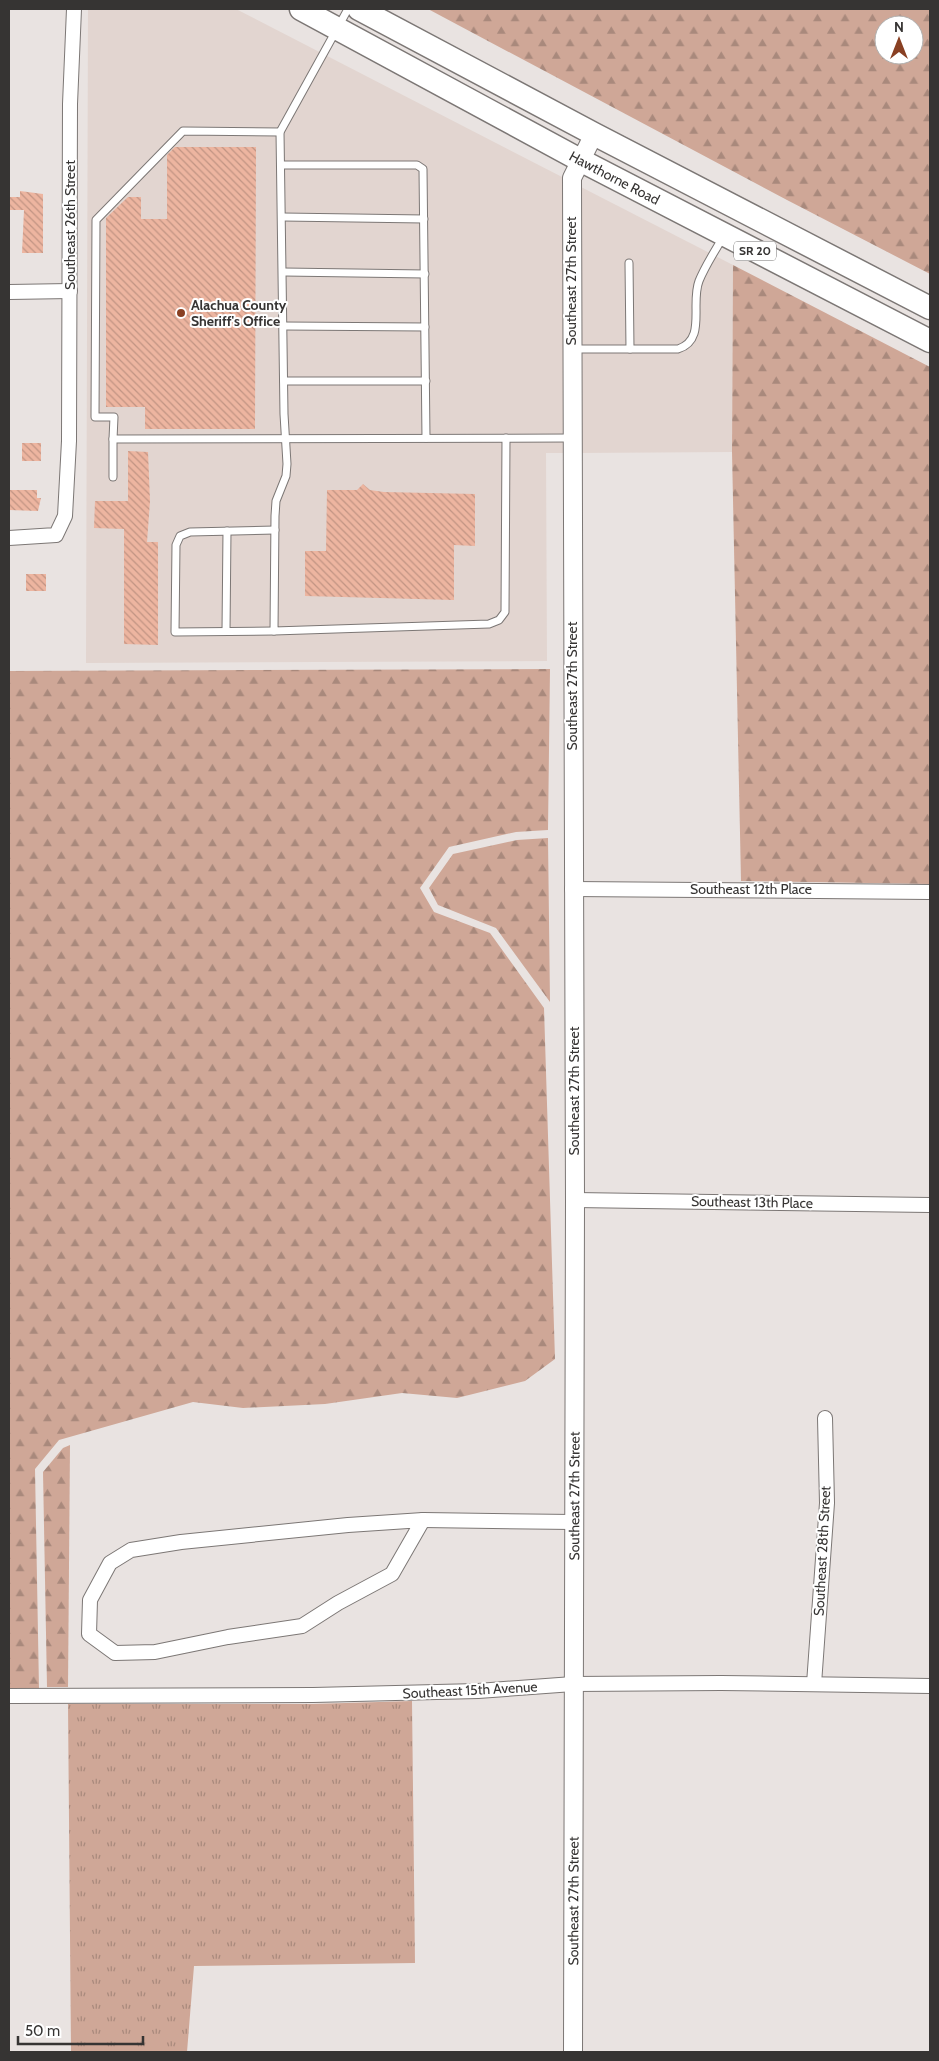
<svg xmlns="http://www.w3.org/2000/svg" width="939" height="2061" viewBox="0 0 939 2061" font-family="Cabin,sans-serif">
<defs>
<pattern id="grass-tufts" width="24" height="20" patternUnits="userSpaceOnUse" patternTransform="scale(1.25)"><rect width="24" height="20" fill="#cfa797"/><path d="M3 7l-1-3M5 7V3M7 7l1-3M15 17l-1-3M17 17v-4M19 17l1-3" fill="none" stroke="#a9897c"/></pattern>
<pattern id="forest-firs" width="22" height="20" patternUnits="userSpaceOnUse" patternTransform="scale(1.25)"><rect width="22" height="20" fill="#cfa797"/><path d="M5 1l3.5 6h-7zM16 11l3.5 6h-7z" fill="#a9897c"/></pattern>
<pattern id="building-back-hatch" width="6" height="6" patternUnits="userSpaceOnUse" patternTransform="scale(1.25)"><rect width="6" height="6" fill="#edb5a0"/><path d="M-1 5l2 2M0 0l6 6M5-1l2 2" fill="none" stroke="#c19483"/></pattern>
</defs>
<rect width="100%" height="100%" fill="#e9e3e1"/>
<g fill="#e2d5d0">
<path d="M88,9H236L564,178V453H546L547,661L86,663Z"/>
<path d="M579,186L733,265L732,452L579,453Z"/>
</g>
<path fill="url(#grass-tufts)" d="M412,1701L415,1963L194,1966L187,2052H71L68,1704H313Z"/>
<g fill="url(#forest-firs)" fill-rule="evenodd">
<path d="M428,9H930V274L787,200ZM884,25H914V55H884Z"/>
<path d="M733,265L930,367V884L741,881L732,452Z"/>
<path d="M550,669L548,830L516,832L449,847L420,888L434,912L490,933L544,1008L555,1359L525,1381L457,1398L402,1393L325,1404L243,1408L193,1402L59,1440L35,1469L39,1689H9V671Z"/>
<path d="M548,838L550,1002L496,928L438,905L429,888L453,854L517,840Z"/>
<path d="M70,1445L68,1687H47L43,1472L63,1448Z"/>
</g>
<g fill="url(#building-back-hatch)">
<path d="M175,147H256L255,429H145V407H106V218L128,197H141V219H167V155Z"/>
<path d="M20,191L43,194V253H22L24,210H9V197H20Z"/>
<rect x="22" y="443" width="19" height="18"/>
<path d="M128,451L148,452L150,501L147,542H158V645L124,644V529L94,528L95,501H128Z"/>
<path d="M363,484L370,490L384,492L475,494V546L454,545V600L305,596V551H326L327,490H357Z"/>
<path d="M9,490H37V498H41L38,511L9,510Z"/>
<rect x="26" y="574" width="20" height="17"/>
</g>
<g fill="none" stroke-linecap="round" stroke-linejoin="round">
<g stroke="#7c7775" stroke-width="9">
<g id="service">
<path d="M348,9L280,132L284,414L287,464L286,476L276,501L275,516L274,631L489,624L499,620L505,612L506,438"/>
<path d="M280,132L183,131L96,220L95,417H114L113,439L571,438"/>
<path d="M281,165H417L423,169L426,438"/>
<path d="M283,217L424,219"/>
<path d="M629,263L630,349"/>
<path d="M284,272L425,274"/>
<path d="M284,326L425,327"/>
<path d="M574,349H678C707,340 690,304 699,281C705,266 715,251 723,237"/>
<path d="M284,381H426"/>
<path d="M113,477V439"/>
<path d="M226,631L227,531"/>
<path d="M274,631L175,632L176,545L180,536L190,532L275,530"/>
</g>
</g>
<g stroke="#7c7775" stroke-width="16">
<g id="minor">
<path d="M9,292L70,291"/>
<path d="M9,538L56,535L65,516L69,441L70,104L74,9"/>
<path d="M572,889L930,892"/>
<path d="M575,1200L930,1205"/>
<path d="M423,1520L392,1574L338,1603L302,1626L228,1637L155,1652L115,1653L89,1634L90,1600L110,1563L131,1550L181,1542L348,1525Z"/>
<path d="M423,1520L573,1522"/>
<path d="M814,1684L827,1503L825,1418"/>
<path d="M9,1696L313,1695L478,1691L573,1684L721,1683L930,1686"/>
</g>
</g>
<g stroke="#7c7775" stroke-width="20">
<g id="tertiary">
<path id="s1" d="M573,2052L575,1200L572,178L594,134"/>
</g>
</g>
<g stroke="#7c7775" stroke-width="25">
<g id="trunk">
<path id="s2" d="M301,9L580,160L930,341"/>
<path d="M359,9L594,134L930,308"/>
</g>
</g>
<use href="#service" stroke="#fff" stroke-width="7"/>
<use href="#minor" stroke="#fff" stroke-width="14"/>
<use href="#tertiary" stroke="#fff" stroke-width="18"/>
<use href="#trunk" stroke="#fff" stroke-width="22"/>
</g>
<circle fill="#894023" stroke="#fff" stroke-width="2" cx="181" cy="313" r="5"/>
<g text-anchor="middle" stroke-width="4" stroke-linejoin="round" paint-order="stroke">
<rect fill="#fff" stroke="#727170" stroke-width="1" x="734" y="241.5" width="42" height="19" rx="4"/>
<g font-size="12" font-weight="bold" fill="#363433">
<text x="755" y="255">SR 20</text>
</g>
<g font-size="14" fill="#363433" stroke="#fff">
<text dy="5" stroke="none"><textPath href="#s2" startOffset="356">Hawthorne Road</textPath></text>
<text transform="translate(70 225) rotate(-90)" y="5">Southeast 26th Street</text>
<text transform="translate(571 281) rotate(-90)" y="5">Southeast 27th Street</text>
<text transform="translate(572 686) rotate(-90)" y="5">Southeast 27th Street</text>
<text x="751" y="894">Southeast 12th Place</text>
<text transform="translate(574 1091) rotate(-90)" y="5">Southeast 27th Street</text>
<text transform="translate(752 1202) rotate(1)" y="5">Southeast 13th Place</text>
<text dy="5" stroke="none"><textPath href="#s1" startOffset="556">Southeast 27th Street</textPath></text>
<text transform="translate(822 1551) rotate(-87)" y="5">Southeast 28th Street</text>
<text transform="translate(470 1690) rotate(-3)" y="5">Southeast 15th Avenue</text>
<text dy="5" stroke="none"><textPath href="#s1" startOffset="151">Southeast 27th Street</textPath></text>
</g>
<g font-size="14" font-weight="bold" fill="#363433" stroke="#fff" text-anchor="start">
<text x="191" y="310">Alachua County<tspan x="191" dy="16">Sheriff's Office</tspan></text>
</g>
</g>
<rect width="939" height="2061" fill="none" stroke="#363433" stroke-width="20"/>
<g transform="translate(899 40)"><circle r="24" fill="#ffffff" stroke="#afaead"/>
<path d="M0-4L9 19L0 12L-9 19Z" fill="#894023"/>
<text y="-8" font-size="14" font-weight="bold" text-anchor="middle" fill="#363433">N</text>
</g>
<path d="M18 2036v8h125v-8" fill="none" stroke="#363433" stroke-width="2.5"/>
<text x="25" y="2036" font-size="15" fill="#363433" stroke="#ffffff" stroke-width="4" paint-order="stroke">50 m</text>
</svg>
